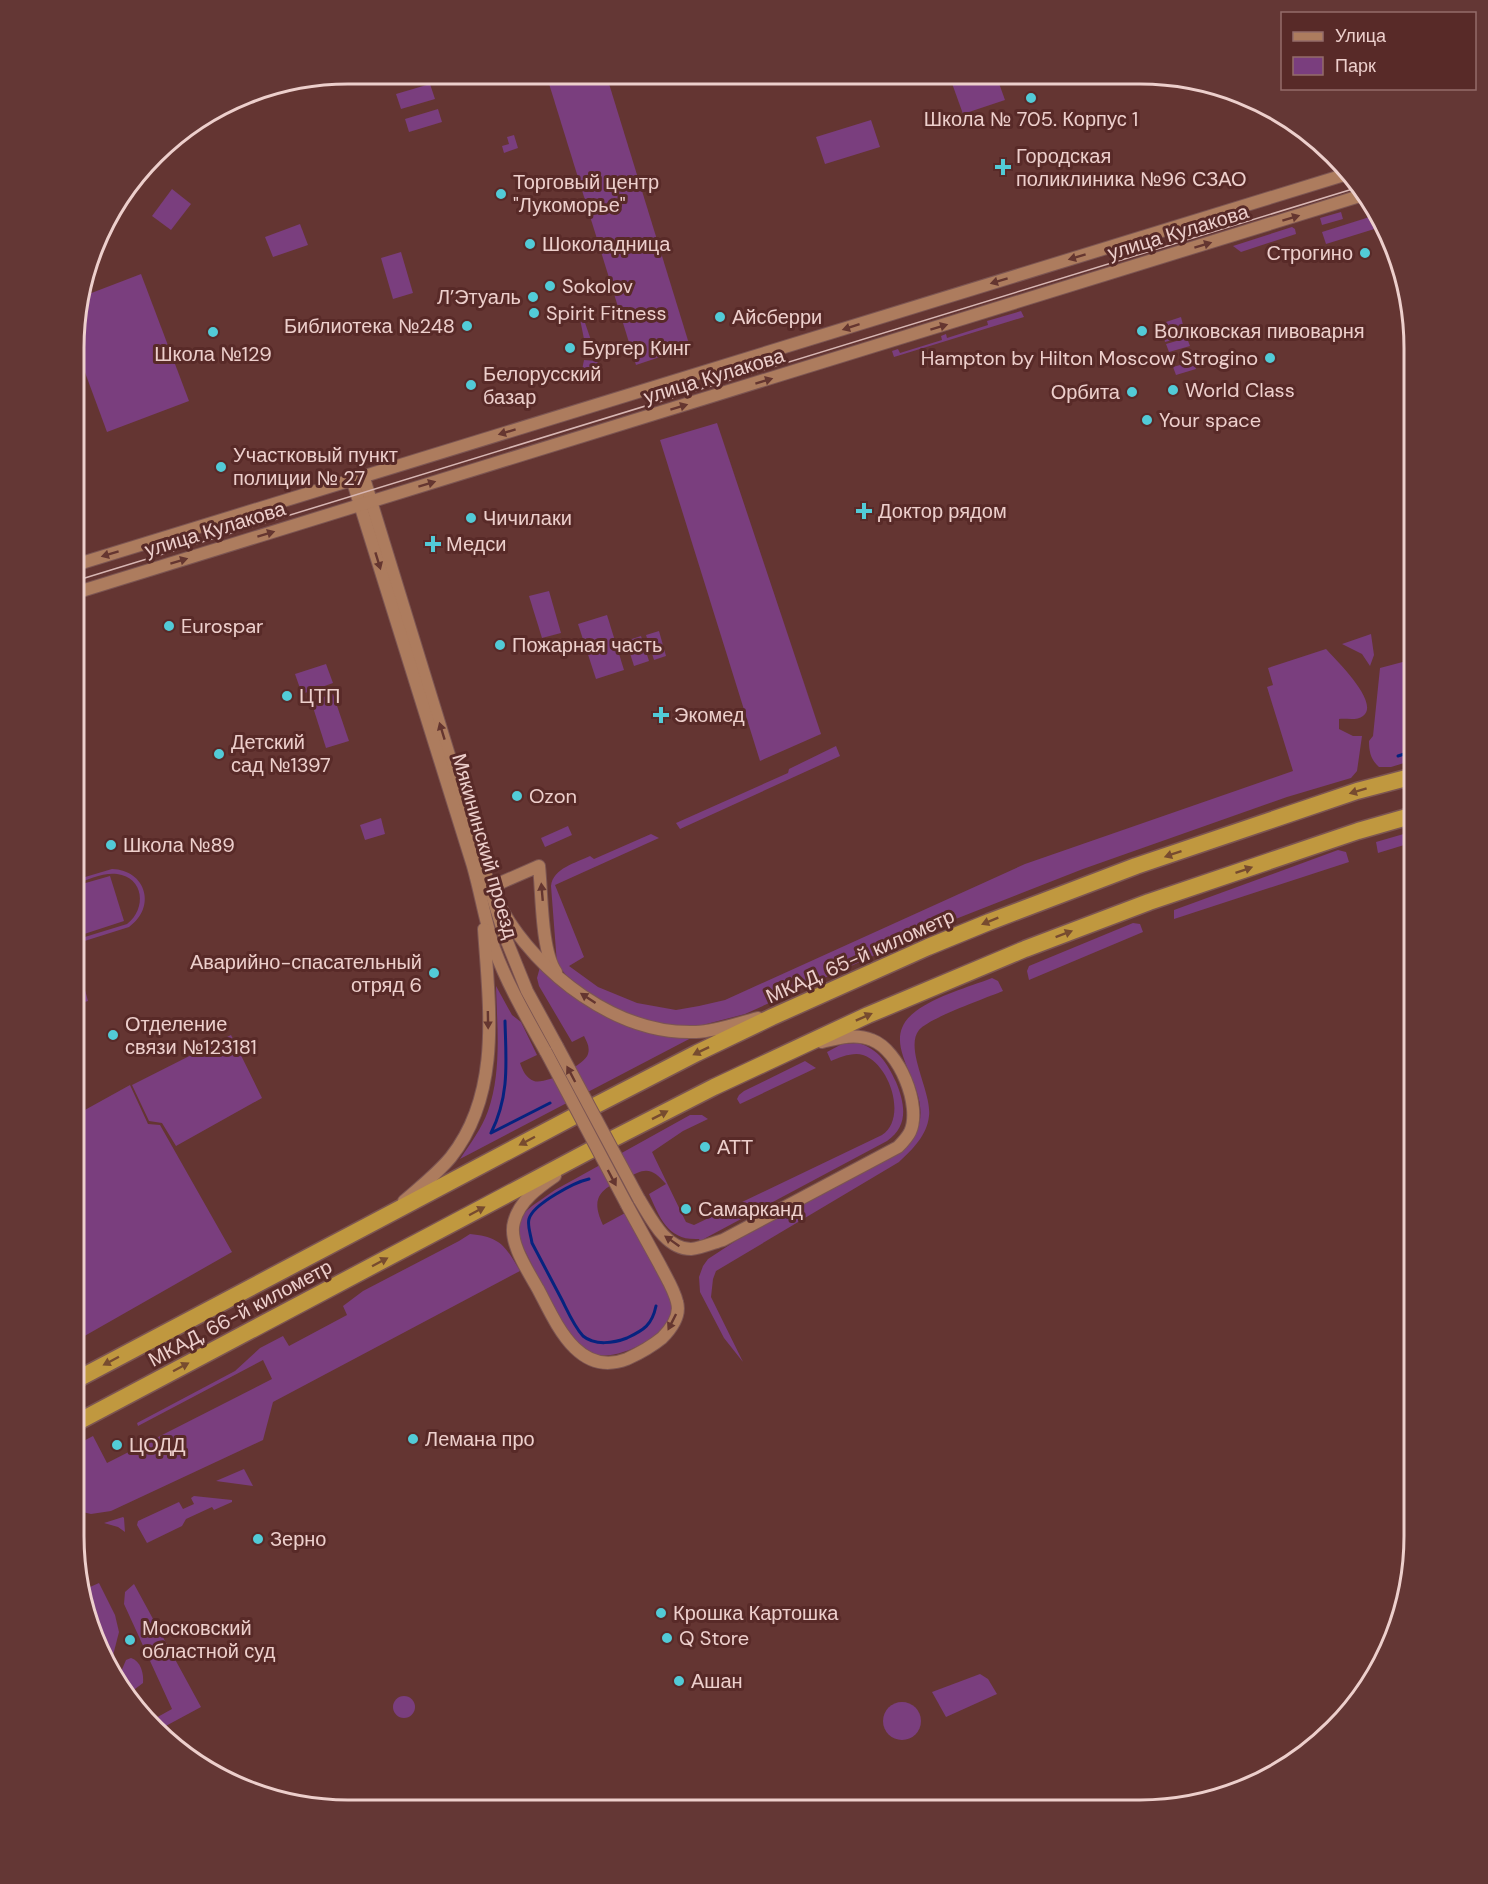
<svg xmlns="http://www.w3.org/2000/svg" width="1488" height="1884" viewBox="0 0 1488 1884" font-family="'DM Sans',sans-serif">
<rect width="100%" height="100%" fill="#643532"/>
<g fill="#7a3e7e">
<path d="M390,74H426L393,84Z"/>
<path d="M546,74H606L690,347L636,365Z"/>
<path d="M949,75H996L1005,100L963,114Z"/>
<path d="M430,84L435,99L401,109L396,94Z"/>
<path d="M438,109L442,122L409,132L405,119Z"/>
<path d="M871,120L880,147L825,164L816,137Z"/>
<path d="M514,135L518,148L504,153L502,146L509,144L507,137Z"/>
<path d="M172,189L191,204L171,230L152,216Z"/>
<path d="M1341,212L1343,219L1322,225L1320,218Z"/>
<path d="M1379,214L1384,226L1326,244L1322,232Z"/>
<path d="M300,224L308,245L273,257L265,237Z"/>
<path d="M1292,227L1295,229L1296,234L1241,252L1233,246Z"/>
<path d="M401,252L413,293L393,299L381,258Z"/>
<path d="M141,274L189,401L107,432L76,348V312L81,297Z"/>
<path d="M1021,311L1024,317L894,357L892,351L898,349L900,353L942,340L941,336L946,334L947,338L988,325L987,321Z"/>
<path d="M579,314H582L594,349L592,352L585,351V344Z"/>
<path d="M1181,317L1183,325L1162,332L1160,324Z"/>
<path d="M1184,327L1186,336L1165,342L1163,334Z"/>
<path d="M1187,338L1190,346L1169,352L1166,344Z"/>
<path d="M584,360L597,361L603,379L599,381L582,370Z"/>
<path d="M1194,361L1196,369L1176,375L1173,367Z"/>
<path d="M717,423L821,734L760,761L660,440Z"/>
<path d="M549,591L561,633L542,638L529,596Z"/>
<path d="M607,615L624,670L596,679L578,624Z"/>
<path d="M659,631L666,656L654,660L646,635Z"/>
<path d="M1371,634L1374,655L1370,666L1362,654L1342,644Z"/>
<path d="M641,636L649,661L634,666L626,641Z"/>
<path d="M1326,649C1335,659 1381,703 1363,716C1357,721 1346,718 1339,719V729L1353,736H1362L1357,771L1351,778L1287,797L1083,869L948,922L745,1014L691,1028L663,1026L618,1011L592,996L566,975L557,964L551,886C553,868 576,863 590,856L594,859L651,834L659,838L555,885L584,957L569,966L598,987L637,1003L676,1010L699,1006L725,1000L1025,864L1293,771L1267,687L1273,685L1268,668Z"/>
<path d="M1414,659V760L1391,767H1379C1371,760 1369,752 1369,741L1373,736L1380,668Z"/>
<path d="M326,664L333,683L302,694L295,674Z"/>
<path d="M333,694L349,741L326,748L311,701Z"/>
<path d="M836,746L840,756L680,829L676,823L788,773L789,769Z"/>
<path d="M381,818L385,834L365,840L360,825Z"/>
<path d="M568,826L572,835L545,847L541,838Z"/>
<path d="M1414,831V842L1378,853L1376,842Z"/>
<path d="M1338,850L1346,852L1349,862L1174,919V910Z"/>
<path d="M112,869C146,870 157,907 129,927L75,944V940L127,924C147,909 144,877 117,874C104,872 87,880 75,884V880Z"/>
<path d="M110,876L124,921L75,937V886Z"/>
<path d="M1133,923L1140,924L1143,932L1029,980L1027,971L1029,966Z"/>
<path d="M540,967C591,1009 624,1037 693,1037L460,1159C470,1144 482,1128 488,1111C502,1071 497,1027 496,986L512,1015L521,1022L537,1055L520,1063C523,1071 526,1078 534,1081C545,1085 585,1065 588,1054C590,1047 587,1042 584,1036L572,1042L539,986L537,978Z"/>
<path d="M992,978L998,981L1003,991C986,998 929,1018 919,1030C904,1049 932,1092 929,1116C927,1135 913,1149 899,1162L716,1271L713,1279L711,1297L743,1362L724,1338L700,1292L699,1277L703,1266L708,1259L737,1240L896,1154C902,1148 910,1141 915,1134C940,1089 870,1045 916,1011C936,996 969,987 992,978Z"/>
<path d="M85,990L88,1001L75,1005V993Z"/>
<path d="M231,1035L262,1098L176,1146L162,1123L149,1121L132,1085Z"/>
<path d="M858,1043C879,1049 887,1063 896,1082C905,1104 909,1126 887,1141L700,1241L699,1239C668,1241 660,1218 649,1194L666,1184C657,1174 650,1167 637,1173C610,1186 586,1190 603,1225L627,1212L674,1304C671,1324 658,1335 640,1345C626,1352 603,1361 587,1351C565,1337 537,1274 524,1249L519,1236L518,1226L522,1215L532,1206L555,1190L690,1115H702L708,1119L683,1131L652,1152L684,1218L686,1222L694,1225L882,1135C908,1118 889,1063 863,1055C853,1052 841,1057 831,1061L827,1052L842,1044Z"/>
<path d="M805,1061L816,1068L740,1104L737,1099L739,1095L744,1091Z"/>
<path d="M130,1085L148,1124L160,1125L232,1252L74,1342V1116Z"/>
<path d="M470,1234C500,1237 505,1245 520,1271L273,1402L263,1440L111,1511L91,1514L74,1510V1446L93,1436L107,1463L272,1379L263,1360L138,1426L137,1423L235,1371L260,1348L283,1336L289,1346L347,1315L343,1306L363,1291L459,1241Z"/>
<path d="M244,1469L253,1486L216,1481Z"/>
<path d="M194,1496L232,1500V1502L214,1510L212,1507L186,1519L182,1526L147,1543L137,1525L138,1521L179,1502L183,1509L194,1504L191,1498Z"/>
<path d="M123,1517L124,1518L125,1532L118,1527L104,1523Z"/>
<path d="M99,1583L115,1615L119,1632L109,1671L83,1607L81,1591Z"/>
<path d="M134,1584L201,1707L162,1728L154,1719L172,1709L124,1604L125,1592Z"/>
<path d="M131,1658C141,1661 144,1674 143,1683L131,1692L132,1696L117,1681L126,1660Z"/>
<path d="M980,1674L988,1679L997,1694L946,1717L932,1692Z"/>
<circle cx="404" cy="1707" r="11"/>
<circle cx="902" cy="1721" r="19"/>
</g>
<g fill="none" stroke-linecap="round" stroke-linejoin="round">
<g stroke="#06237f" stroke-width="3">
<path d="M1398,756L1414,751"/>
<path d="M505,1021C506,1061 510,1095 491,1133L550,1103"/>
<path d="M589,1179C575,1182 533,1204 529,1219C527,1226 531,1235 532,1243C542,1262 552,1281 562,1300C568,1312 574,1326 583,1336C595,1346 614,1343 627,1338C644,1330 652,1325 656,1306"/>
</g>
<g stroke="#7c5552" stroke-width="14">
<g id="secondary">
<path d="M363,475L504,934L527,991L557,1046"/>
<path d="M352,479L473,866C481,894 485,921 494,948C507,984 527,1018 546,1052"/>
<path d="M75,565L1344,175"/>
<path d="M75,593L1363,195"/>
<path d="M484,890L539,866C542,893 541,951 556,972"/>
<path d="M501,908C538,974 617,1035 696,1032C717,1031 738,1023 758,1018"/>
<path d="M555,1176C539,1187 519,1201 514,1222C508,1242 528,1271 538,1289C556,1323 578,1378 627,1359C640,1353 651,1347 662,1338C671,1329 681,1316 677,1302C674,1289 666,1277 660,1265C649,1245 638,1225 627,1205"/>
<path d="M639,1199C651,1218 665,1249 691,1249C701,1248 713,1243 723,1240L898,1147C902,1143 907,1138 910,1132C922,1106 899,1050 872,1040C855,1033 838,1038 822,1042"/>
<path d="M404,1201C420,1187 438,1173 451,1157C502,1092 489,1006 484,929"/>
</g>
</g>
<g stroke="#7c5552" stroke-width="19">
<g id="highway">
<path d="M74,1381L571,1118L697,1053L772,1017L928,947L989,922L1136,866L1357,791L1414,776"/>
<path d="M74,1424L589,1151L714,1087L868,1015L1025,949L1149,902L1358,831L1414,815"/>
</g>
</g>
<use href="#secondary" stroke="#ad7c5e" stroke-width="12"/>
<use href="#highway" stroke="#c0983f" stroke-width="16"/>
<path stroke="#d8b7b4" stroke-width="1.5" d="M75,581L1356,188"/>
<g stroke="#7c5552" stroke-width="14" stroke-linecap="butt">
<g id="secondary-bridge">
<path d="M557,1046L639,1199"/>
<path d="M546,1052L627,1205"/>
</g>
</g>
<use href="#secondary-bridge" stroke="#ad7c5e" stroke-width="12"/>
</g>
<defs><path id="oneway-solid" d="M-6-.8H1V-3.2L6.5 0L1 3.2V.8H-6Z" transform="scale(1.5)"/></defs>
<g fill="#653630">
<use href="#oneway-solid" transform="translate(1291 218) rotate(-17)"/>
<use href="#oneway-solid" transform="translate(1203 245) rotate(-17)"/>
<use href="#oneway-solid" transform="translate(1077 257) rotate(163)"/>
<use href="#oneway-solid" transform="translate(999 281) rotate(163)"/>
<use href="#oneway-solid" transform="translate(851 327) rotate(162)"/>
<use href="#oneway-solid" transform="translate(939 327) rotate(-17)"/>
<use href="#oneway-solid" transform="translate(764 381) rotate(-17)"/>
<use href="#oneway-solid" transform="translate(679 407) rotate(-17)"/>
<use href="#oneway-solid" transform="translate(507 432) rotate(163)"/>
<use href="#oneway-solid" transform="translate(427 484) rotate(-17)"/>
<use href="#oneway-solid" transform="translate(266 534) rotate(-17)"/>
<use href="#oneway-solid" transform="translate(110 554) rotate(163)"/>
<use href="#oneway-solid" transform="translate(179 561) rotate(-17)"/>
<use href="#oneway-solid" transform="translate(378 561) rotate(73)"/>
<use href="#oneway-solid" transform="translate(442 731) rotate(-107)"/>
<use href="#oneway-solid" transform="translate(542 892) rotate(-95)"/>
<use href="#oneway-solid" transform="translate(588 998) rotate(-147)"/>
<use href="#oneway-solid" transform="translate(488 1020) rotate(89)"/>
<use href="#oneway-solid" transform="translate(571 1074) rotate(-118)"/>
<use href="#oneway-solid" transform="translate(612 1178) rotate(62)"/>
<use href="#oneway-solid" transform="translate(672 1241) rotate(-145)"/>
<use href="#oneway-solid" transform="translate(672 1322) rotate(117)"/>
</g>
<g fill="#774b2f">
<use href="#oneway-solid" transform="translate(1358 791) rotate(163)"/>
<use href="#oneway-solid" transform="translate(1173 854) rotate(161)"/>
<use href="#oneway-solid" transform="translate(1244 870) rotate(-19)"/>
<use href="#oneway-solid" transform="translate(990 921) rotate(158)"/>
<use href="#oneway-solid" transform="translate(1064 934) rotate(-21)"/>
<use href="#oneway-solid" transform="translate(864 1017) rotate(-24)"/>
<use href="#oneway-solid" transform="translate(701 1051) rotate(154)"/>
<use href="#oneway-solid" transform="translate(660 1115) rotate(-27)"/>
<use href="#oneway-solid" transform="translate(527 1141) rotate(152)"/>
<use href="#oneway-solid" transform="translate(477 1211) rotate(-28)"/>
<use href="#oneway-solid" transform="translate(380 1262) rotate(-28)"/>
<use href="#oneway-solid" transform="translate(111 1361) rotate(152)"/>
<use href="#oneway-solid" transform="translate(181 1367) rotate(-28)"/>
</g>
<g fill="#52cbd7" stroke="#582a28" stroke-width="2">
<circle cx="1031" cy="98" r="6"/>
<path d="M1000 158h6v6h6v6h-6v6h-6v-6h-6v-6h6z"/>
<circle cx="501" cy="194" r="6"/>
<circle cx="530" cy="244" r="6"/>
<circle cx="1365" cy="253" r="6"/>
<circle cx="550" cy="286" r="6"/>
<circle cx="533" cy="297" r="6"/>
<circle cx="534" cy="313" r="6"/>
<circle cx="720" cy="317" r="6"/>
<circle cx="467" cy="326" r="6"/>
<circle cx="1142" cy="331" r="6"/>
<circle cx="213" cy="332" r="6"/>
<circle cx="570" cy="348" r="6"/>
<circle cx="1270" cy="358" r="6"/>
<circle cx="471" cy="385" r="6"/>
<circle cx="1173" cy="390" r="6"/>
<circle cx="1132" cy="392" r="6"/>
<circle cx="1147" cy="420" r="6"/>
<circle cx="221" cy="467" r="6"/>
<path d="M861 502h6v6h6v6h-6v6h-6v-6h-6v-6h6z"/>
<circle cx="471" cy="518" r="6"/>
<path d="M430 535h6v6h6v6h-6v6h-6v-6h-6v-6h6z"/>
<circle cx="169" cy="626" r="6"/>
<circle cx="500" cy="645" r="6"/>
<circle cx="287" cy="696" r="6"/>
<path d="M658 706h6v6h6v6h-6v6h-6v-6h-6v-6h6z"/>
<circle cx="219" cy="754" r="6"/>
<circle cx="517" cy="796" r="6"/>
<circle cx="111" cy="845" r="6"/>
<circle cx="434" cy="973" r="6"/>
<circle cx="113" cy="1035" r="6"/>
<circle cx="705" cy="1147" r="6"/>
<circle cx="686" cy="1209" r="6"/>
<circle cx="413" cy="1439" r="6"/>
<circle cx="117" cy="1445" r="6"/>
<circle cx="258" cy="1539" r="6"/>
<circle cx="661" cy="1613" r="6"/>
<circle cx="667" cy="1638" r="6"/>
<circle cx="130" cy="1640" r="6"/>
<circle cx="679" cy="1681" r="6"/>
</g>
<g text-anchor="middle" stroke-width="6" stroke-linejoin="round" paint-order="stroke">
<g font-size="20" fill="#edcfcc" stroke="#582a28" text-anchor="start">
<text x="1031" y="126" text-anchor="middle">Школа № 705. Корпус 1</text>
<text x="1016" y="163">Городская<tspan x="1016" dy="23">поликлиника №96 СЗАО</tspan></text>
<text x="513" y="189">Торговый центр<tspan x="513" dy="23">"Лукоморье"</tspan></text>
<text x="542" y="251">Шоколадница</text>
<text x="1353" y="260" text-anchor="end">Строгино</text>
<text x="562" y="293">Sokolov</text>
<text x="521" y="304" text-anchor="end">Л’Этуаль</text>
<text x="546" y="320">Spirit Fitness</text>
<text x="732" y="324">Айсберри</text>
<text x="455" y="333" text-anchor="end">Библиотека №248</text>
<text x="1154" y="338">Волковская пивоварня</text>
<text x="582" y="355">Бургер Кинг</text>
<text x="213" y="361" text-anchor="middle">Школа №129</text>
<text x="1258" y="365" text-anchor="end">Hampton by Hilton Moscow Strogino</text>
<text x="483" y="381">Белорусский<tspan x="483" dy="23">базар</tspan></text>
<text x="1185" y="397">World Class</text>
<text x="1120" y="399" text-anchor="end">Орбита</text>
<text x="1159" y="427">Your space</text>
<text x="233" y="462">Участковый пункт<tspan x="233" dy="23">полиции № 27</tspan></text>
<text x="878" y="518">Доктор рядом</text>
<text x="483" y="525">Чичилаки</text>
<text x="446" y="551">Медси</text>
<text x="181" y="633">Eurospar</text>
<text x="512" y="652">Пожарная часть</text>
<text x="299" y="703">ЦТП</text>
<text x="674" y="722">Экомед</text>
<text x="231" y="749">Детский<tspan x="231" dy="23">сад №1397</tspan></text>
<text x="529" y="803">Ozon</text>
<text x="123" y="852">Школа №89</text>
<text x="422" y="969" text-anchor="end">Аварийно-спасательный<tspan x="422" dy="23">отряд 6</tspan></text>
<text x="125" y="1031">Отделение<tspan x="125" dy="23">связи №123181</tspan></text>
<text x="717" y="1154">АТТ</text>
<text x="698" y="1216">Самарканд</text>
<text x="425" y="1446">Лемана про</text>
<text x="129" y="1452">ЦОДД</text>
<text x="270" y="1546">Зерно</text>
<text x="673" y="1620">Крошка Картошка</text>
<text x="142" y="1635">Московский<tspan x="142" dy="23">областной суд</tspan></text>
<text x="679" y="1645">Q Store</text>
<text x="691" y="1688">Ашан</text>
</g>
<g font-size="20" fill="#edcfcc" stroke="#582a28">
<text transform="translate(1178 232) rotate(-17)" y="7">улица Кулакова</text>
<text transform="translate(714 376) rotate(-17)" y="7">улица Кулакова</text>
<text transform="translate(215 529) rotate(-17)" y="7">улица Кулакова</text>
<text transform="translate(485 846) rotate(74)" y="7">Мякининский проезд</text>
<text transform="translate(860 956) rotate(-24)" y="7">МКАД, 65-й километр</text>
<text transform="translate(240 1313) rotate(-28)" y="7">МКАД, 66-й километр</text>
</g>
</g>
<path d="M0 0H1488V1884H0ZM348 84H1140A264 264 0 0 1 1404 348V1536A264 264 0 0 1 1140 1800H348A264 264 0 0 1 84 1536V348A264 264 0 0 1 348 84Z" fill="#643735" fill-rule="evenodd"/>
<path fill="none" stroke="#edcfcc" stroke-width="3" d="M348 84H1140A264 264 0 0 1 1404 348V1536A264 264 0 0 1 1140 1800H348A264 264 0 0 1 84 1536V348A264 264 0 0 1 348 84Z"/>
<rect x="1281" y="12" width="195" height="78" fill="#582a28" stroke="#946c6a" stroke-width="1.5"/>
<rect x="1293" y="32" width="30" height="9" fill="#ad7c5e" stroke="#946c6a" stroke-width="1.5"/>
<text x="1335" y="42" font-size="18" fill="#edcfcc">Улица</text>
<rect x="1293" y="57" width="30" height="18" fill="#7a3e7e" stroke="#946c6a" stroke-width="1.5"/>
<text x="1335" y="72" font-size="18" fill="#edcfcc">Парк</text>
</svg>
